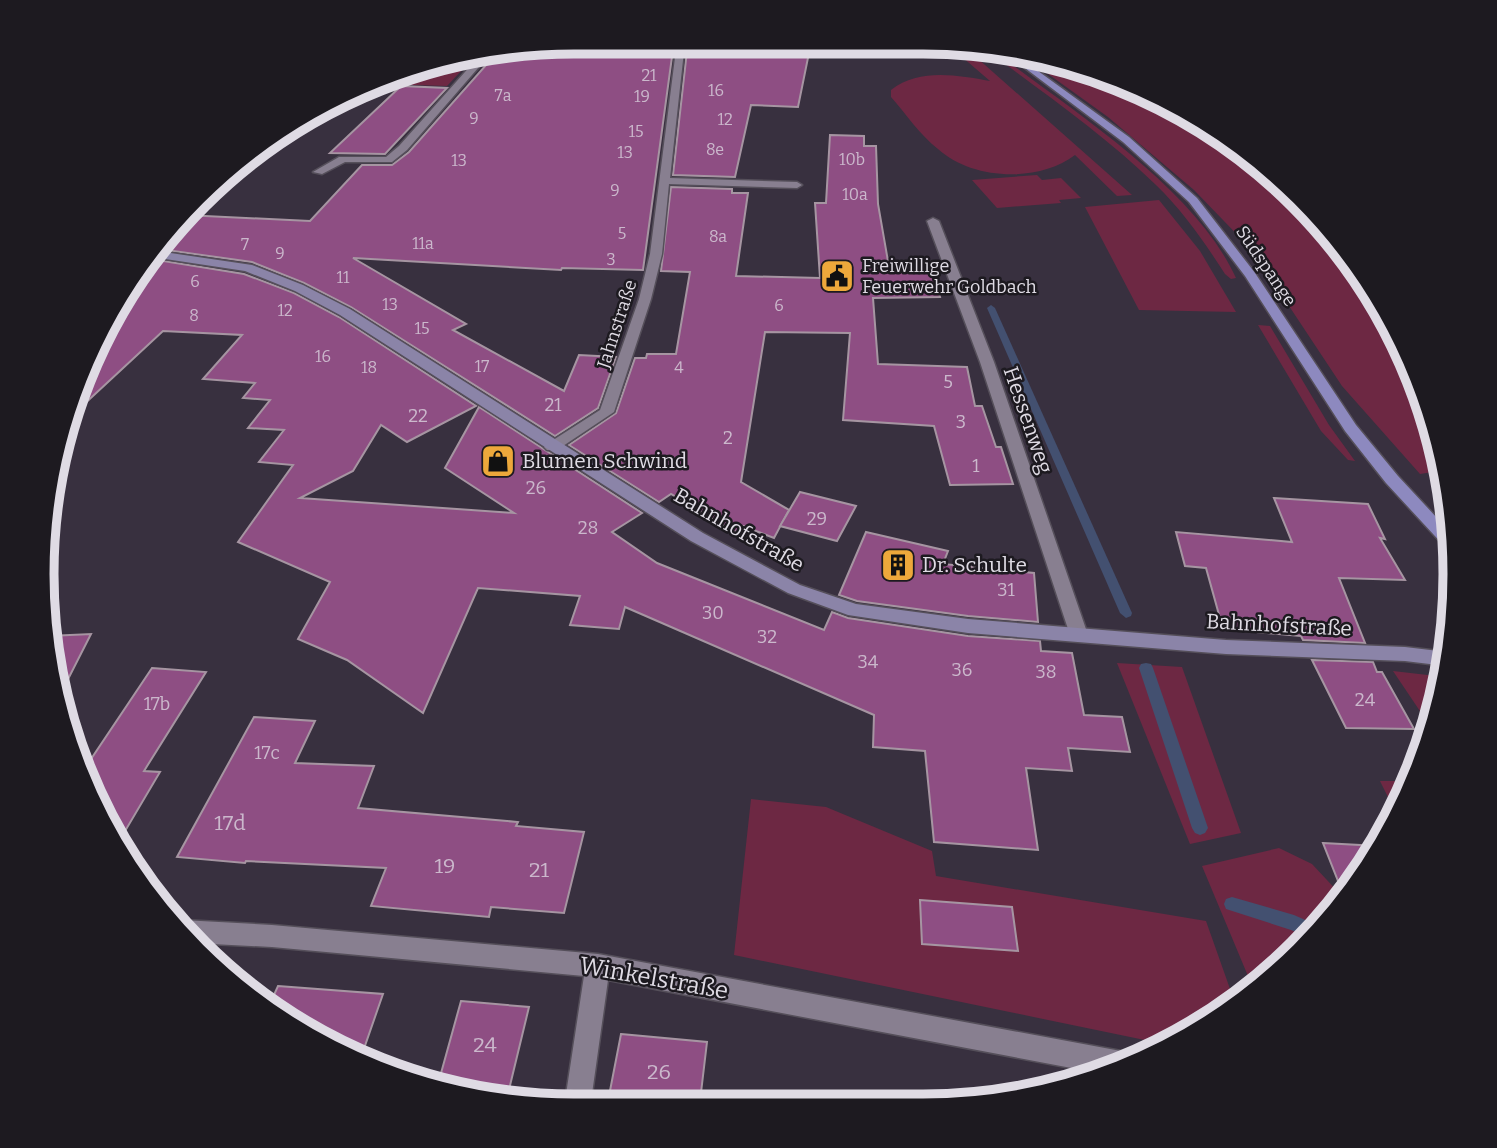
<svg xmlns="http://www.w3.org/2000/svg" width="1497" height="1148" viewBox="0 0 1497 1148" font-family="Bitter,serif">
<rect width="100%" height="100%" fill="#38303f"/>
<g fill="#6d2843">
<path d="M984,48H990C1069,109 1194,186 1236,278L1231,279L1225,274C1205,243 1183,211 1156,185C1104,134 1042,92 984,48Z"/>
<path d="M967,49L1132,195L1117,196L1075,155C1038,183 972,180 938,149C920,135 906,114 891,97V90C919,68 957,75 990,81L954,50Z"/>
<path d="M1019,53L1061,60L1159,97L1247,152L1366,279L1415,371L1445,470L1420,474L1342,386L1252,250L1194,190L1108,117Z"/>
<path d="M476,55L447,86L380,84L436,60Z"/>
<path d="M1037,175L1042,180L1061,178L1081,198L1059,200L1061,203L997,208L972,180Z"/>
<path d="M1159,200L1200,251L1236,312L1139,310L1085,207Z"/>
<path d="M1258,325L1270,326L1329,425L1355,461L1348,460L1321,431Z"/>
<path d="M1117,663L1182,667L1241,833L1190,844Z"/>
<path d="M1393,671L1445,677L1430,726Z"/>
<path d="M1380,781H1412L1396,813Z"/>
<path d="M751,799L826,807L932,851L936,876L1206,921L1235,1003L1218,1017L1164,1044L734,955Z"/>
<path d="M1279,848L1312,864L1341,895H1345L1299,950L1253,988L1202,866Z"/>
</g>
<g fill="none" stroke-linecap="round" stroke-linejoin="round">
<g fill="#435070" fill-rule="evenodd">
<path d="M991,305L995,308L1132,613L1131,616L1126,618L1120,613L987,308Z"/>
<path d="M1146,663L1151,664L1153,668L1208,828L1205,833L1200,835L1195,833L1192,828L1139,668L1141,664Z"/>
<path d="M1232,897L1294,915L1319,926L1309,938L1291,930L1226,909L1224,904L1226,899Z"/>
</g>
</g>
<g fill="#8e4e83" stroke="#a695a2" stroke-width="2">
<path d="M574,42H674L643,270L562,268L561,270L353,258L466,324L453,330L564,391L579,355L616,357L598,408L555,436L351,307L304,283L252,262L159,249L185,215L310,221L362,165H392L409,152L494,56L502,52Z"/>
<path d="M688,42L811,43L798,107L751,105L735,177L673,175Z"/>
<path d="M401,86L447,88L385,154L330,153Z"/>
<path d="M830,135L864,136V146H876L878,204L889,267H932L940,297L873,298L878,364L967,367L975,406H982L996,447H1001L1013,484L950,485L934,426L843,420L850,333L765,332L741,482L789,510L774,538L743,526L735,532L671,494L659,502L569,445L616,413L635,358H646L647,354H676L690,272L661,271L671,187L732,189V193H748L736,276L820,278L815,203H826Z"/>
<path d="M151,259L244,274L294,293L339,317L476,406L407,442L381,425L353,471L300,498L514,513L445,468L479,407L642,513L612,532L657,563L824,630L832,612L848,618L968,636L1040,641L1041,651L1072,653L1084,715L1122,717L1130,752L1068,748L1072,771L1026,768L1038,850L934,842L925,751L873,747L874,715L625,607L619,629L570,625L580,596L478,588L423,713L347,660L298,639L330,582L238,542L293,465L259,462L284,430L248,428L270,400L243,398L255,383L203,379L242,335L163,331L66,421L113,308Z"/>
<path d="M800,492L856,506L837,541L780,526Z"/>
<path d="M1274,498L1368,504L1385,539L1380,538L1405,580L1339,578L1365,643L1303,640L1301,636L1223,629L1206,568L1185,566L1176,532L1292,542Z"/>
<path d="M866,532L948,551L943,564L1034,573L1038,622L968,616L857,601L839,595Z"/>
<path d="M91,634L60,695L49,636Z"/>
<path d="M1312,660L1373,662L1377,672H1382L1414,729L1346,728Z"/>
<path d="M152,668L206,672L144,771L160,772L118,843L83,771Z"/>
<path d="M254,717L315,721L295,763L374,766L358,808L518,822L516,826L584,832L564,913L491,907L489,917L371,906L386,868L246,861L245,863L177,857Z"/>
<path d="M1323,843L1378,846L1365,870L1344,896Z"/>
<path d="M920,900L1012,907L1018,951L922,944Z"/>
<path d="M278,986L383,994L360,1060L279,1017L268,1008Z"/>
<path d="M461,1001L529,1007L507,1098L486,1097L438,1084Z"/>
<path d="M621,1034L707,1042L700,1101H608Z"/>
</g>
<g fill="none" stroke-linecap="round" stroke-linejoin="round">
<g stroke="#554f5a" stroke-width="3">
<g id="street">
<path d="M677,42H685L670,178L797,182L802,185L797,188L669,184L662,254L651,299L614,412L557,450H547L544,447L547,444L600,410L639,299L650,254Z"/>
<path d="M491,53L407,150L392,162H345L322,174L313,172L339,157H386L399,146L481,54Z"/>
<path d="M933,218L939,221L994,362L1088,635L1086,640H1072L1070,635L980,362L927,221Z"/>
<path d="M182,920L272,925L598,954L1121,1051L1130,1055L1132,1059L1103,1074L608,980L591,1101H565L584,976L272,947L192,943L175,923Z"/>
</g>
</g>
<g stroke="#554f5a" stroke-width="3">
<path id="secondary" d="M157,251L252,265L303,285L350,309L703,533L800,585L856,604L968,619L1226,640L1405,647L1447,652L1446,666L1405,661L1226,654L968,633L848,615L788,593L691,541L340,315L295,291L245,271L152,257Z"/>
</g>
<g stroke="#554f5a" stroke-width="3">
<path id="primary" d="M1001,50L1012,52L1129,137L1197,198L1255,273L1356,425L1398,476L1451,533L1453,549L1446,548L1386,483L1345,431L1245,276L1189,202L1123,142Z"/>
</g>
<use href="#street" fill="#887f90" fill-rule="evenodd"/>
<use href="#secondary" fill="#8b84a8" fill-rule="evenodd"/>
<use href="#primary" fill="#8d89bf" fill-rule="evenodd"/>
</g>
<defs>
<g id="civic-square" transform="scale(1.75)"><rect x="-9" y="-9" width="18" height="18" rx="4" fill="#eda83b" stroke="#1d1a20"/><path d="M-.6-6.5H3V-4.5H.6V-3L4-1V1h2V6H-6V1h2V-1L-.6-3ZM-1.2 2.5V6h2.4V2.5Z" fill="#111"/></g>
<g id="shop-square" transform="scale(1.75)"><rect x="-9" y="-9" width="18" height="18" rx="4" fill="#eda83b" stroke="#1d1a20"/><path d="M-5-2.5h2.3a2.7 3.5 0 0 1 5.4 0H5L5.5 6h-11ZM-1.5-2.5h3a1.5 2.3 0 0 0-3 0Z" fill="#111"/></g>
<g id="building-square" transform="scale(1.75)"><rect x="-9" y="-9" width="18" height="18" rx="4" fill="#eda83b" stroke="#1d1a20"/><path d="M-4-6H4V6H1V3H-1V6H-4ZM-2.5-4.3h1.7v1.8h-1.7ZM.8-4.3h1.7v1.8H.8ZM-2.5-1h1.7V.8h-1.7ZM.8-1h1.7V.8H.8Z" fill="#111"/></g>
</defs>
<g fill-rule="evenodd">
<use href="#civic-square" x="837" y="276"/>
<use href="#shop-square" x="498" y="461"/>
<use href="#building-square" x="898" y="565"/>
</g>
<g text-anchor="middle" stroke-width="5" stroke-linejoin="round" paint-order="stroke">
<g font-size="16" fill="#cbb8cc">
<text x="649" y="81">21</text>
<text x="716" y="96">16</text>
<text x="503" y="101">7a</text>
<text x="642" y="102">19</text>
<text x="474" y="124">9</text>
<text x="725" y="125">12</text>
<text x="636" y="137">15</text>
<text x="715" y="155">8e</text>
<text x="625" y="158">13</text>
<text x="852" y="165">10b</text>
<text x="459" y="166">13</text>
<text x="615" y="196">9</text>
<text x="855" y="200">10a</text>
<text x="622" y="239">5</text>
<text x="718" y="242">8a</text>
<text x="423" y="249">11a</text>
<text x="245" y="250">7</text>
<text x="280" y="259">9</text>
<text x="611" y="265">3</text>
<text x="343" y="283">11</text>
<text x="195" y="287">6</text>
<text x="390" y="310">13</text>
<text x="779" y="311">6</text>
<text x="285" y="316">12</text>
<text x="194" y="321">8</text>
<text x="422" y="334">15</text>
<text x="323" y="362">16</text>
<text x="482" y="372">17</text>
<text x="369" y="373">18</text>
<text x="679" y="373">4</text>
</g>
<g font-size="18" fill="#dfdbe4" stroke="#1d1a20" text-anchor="start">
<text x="862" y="272">Freiwillige<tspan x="862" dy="21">Feuerwehr Goldbach</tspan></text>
</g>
<g font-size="18" fill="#dfdbe4" stroke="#1d1a20">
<text transform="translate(1266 266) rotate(56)" y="6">Südspange</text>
<text transform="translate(617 324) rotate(-72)" y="6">Jahnstraße</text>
</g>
<g font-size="18" fill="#cbb8cc">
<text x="948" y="388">5</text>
<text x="553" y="411">21</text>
<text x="418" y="422">22</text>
<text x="961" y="428">3</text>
<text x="728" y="444">2</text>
<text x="976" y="472">1</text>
<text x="536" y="494">26</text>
<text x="817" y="525">29</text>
<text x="588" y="534">28</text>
<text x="1006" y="596">31</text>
<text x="713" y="619">30</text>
<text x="767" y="643">32</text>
<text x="868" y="668">34</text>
<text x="962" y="676">36</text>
<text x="1046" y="678">38</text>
<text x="1365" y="706">24</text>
<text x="157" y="710">17b</text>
<text x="267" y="759">17c</text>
</g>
<g font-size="21" fill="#dfdbe4" stroke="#1d1a20">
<text transform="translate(1028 420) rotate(71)" y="7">Hessenweg</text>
<text transform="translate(739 530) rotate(30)" y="7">Bahnhofstraße</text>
<text transform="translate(1279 625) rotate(3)" y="7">Bahnhofstraße</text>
</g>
<g font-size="21" fill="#dfdbe4" stroke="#1d1a20" text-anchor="start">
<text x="522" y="468">Blumen Schwind</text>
<text x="922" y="572">Dr. Schulte</text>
</g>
<g font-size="21" fill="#cbb8cc">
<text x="230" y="830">17d</text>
<text x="445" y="873">19</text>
<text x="539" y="877">21</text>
<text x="485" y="1052">24</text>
<text x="659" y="1079">26</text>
</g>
<g font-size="24" fill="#dfdbe4" stroke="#1d1a20">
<text transform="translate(654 978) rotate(10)" y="8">Winkelstraße</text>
</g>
</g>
<path d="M0 0H1497V1148H0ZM574 54H923A520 520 0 0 1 1443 574V574A520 520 0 0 1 923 1094H574A520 520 0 0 1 54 574V574A520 520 0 0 1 574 54Z" fill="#1d1a20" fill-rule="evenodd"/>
<path fill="none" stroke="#dfdbe4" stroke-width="9" d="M574 54H923A520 520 0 0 1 1443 574V574A520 520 0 0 1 923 1094H574A520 520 0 0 1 54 574V574A520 520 0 0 1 574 54Z"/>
</svg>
